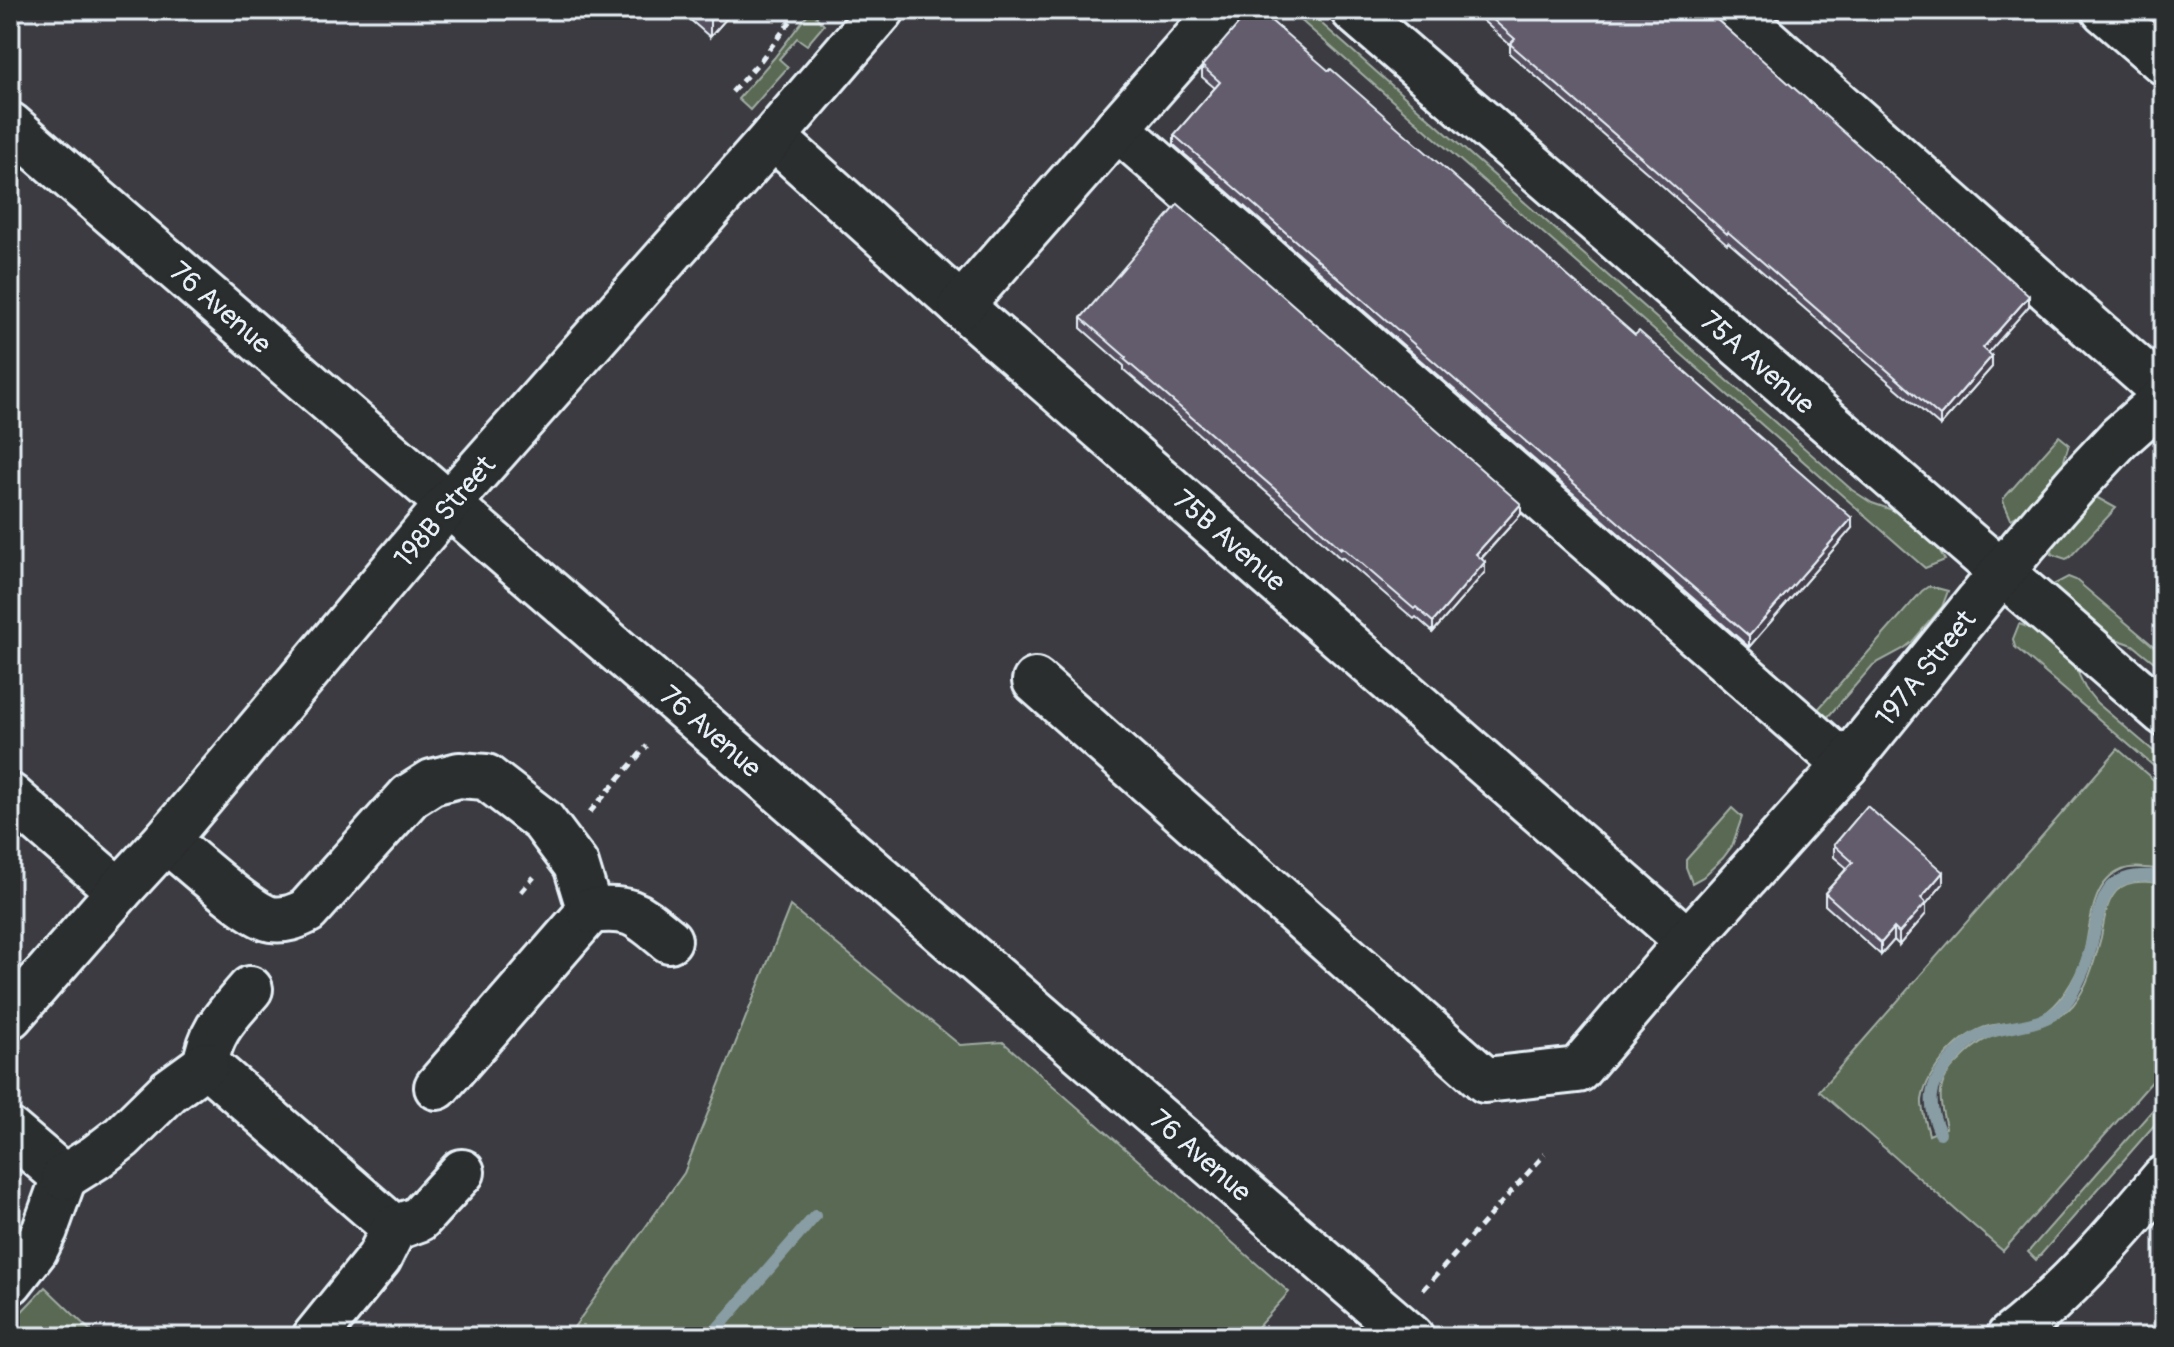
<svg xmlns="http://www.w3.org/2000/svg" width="2174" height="1347" viewBox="0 0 2174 1347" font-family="Pangolin,sans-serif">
<rect width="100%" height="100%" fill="#3b3b41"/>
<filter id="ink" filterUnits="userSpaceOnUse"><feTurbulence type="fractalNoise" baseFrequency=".0125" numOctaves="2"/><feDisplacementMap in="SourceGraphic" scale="16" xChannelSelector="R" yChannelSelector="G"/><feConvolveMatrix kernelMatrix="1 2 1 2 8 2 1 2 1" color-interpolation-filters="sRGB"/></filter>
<g filter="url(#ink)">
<g fill="#5a6952" stroke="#a1ada5" stroke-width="2">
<path d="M811,10H822L816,17L824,25L807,45L797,38L779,59L788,67L750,110L738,99L774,58Z"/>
<path d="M1289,10H1306L1852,490L1872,503L1901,513L1935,543L1945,560L1925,568Z"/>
<path d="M2059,436L2069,444L2061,470L2027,510L2011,519L2003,501L2004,498Z"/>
<path d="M2094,496L2116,508L2070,557L2066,559L2051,554L2057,537Z"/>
<path d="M2068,577L2076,580L2164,655V670L2133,645L2102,634L2058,595L2053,585Z"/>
<path d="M1929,586L1948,591L1942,607L1912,642L1903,649L1873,665L1826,719L1813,715L1922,591Z"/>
<path d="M2019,624L2033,629L2066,656L2073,662L2085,688L2097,703L2164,760V775L2015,647L2013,639Z"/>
<path d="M2118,749L2164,789V870C2151,869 2134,865 2122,870C2091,883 2091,922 2085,949C2080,970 2065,998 2048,1011C2032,1023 2007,1022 1989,1026C1961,1033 1927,1070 1922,1100C1921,1110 1927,1125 1929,1135L1946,1128C1944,1116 1939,1104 1941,1092C1942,1079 1950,1069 1959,1061C1968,1052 1977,1043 1988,1038C2018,1026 2050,1031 2073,1005C2088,987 2095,959 2101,937C2105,918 2106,892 2127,884C2139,880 2152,882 2164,884V1068L2003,1251L1819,1091Z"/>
<path d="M1732,808L1742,817L1732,846L1723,858L1703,877L1692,883L1686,867V860Z"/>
<path d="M790,906L960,1045L1003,1042L1289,1292L1249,1337H567L684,1173Z"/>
<path d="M2164,1097V1114L2036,1260L2028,1252Z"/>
<path d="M45,1287L97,1337H10V1324Z"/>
</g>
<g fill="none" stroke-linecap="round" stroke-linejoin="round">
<g stroke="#889da4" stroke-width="12">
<path d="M1940,1133C1925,1100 1930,1082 1955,1056C1962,1049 1969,1040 1978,1036C2008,1023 2046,1030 2067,1001C2077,987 2086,966 2090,950C2103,901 2100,868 2164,877"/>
<path d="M710,1337L815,1216"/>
</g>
<g stroke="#e8f1f8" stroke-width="50">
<g id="minor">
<path d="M1353,10L2164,713"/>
<path d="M1732,10L2164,392"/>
<path d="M2104,10L2164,62"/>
<path d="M10,125L1411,1337"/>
<path d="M1117,128L1846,765"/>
<path d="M773,137L961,306L1688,941"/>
<path d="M961,306L1221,10"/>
<path d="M1035,681L1485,1080L1578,1070L1688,941L1846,765L2023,546L2077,483L2119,438L2164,398"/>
<path d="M10,796L119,891"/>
<path d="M166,840C187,857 250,915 271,919C285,921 295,917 307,911L410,796L432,782L459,775L486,777L543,821L576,865L590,911L437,1087"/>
<path d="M590,911C633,906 638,915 669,940"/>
<path d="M250,989C229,1014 210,1030 206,1064L394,1228"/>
<path d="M10,1016L119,891L166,840L449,503L773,137L882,10"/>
<path d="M10,1131L64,1177L45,1230L35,1250L10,1282"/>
<path d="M64,1177L96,1157L122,1137L169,1091L206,1064"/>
<path d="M315,1337L379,1258L394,1228L419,1219L462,1172"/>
<path d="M2009,1337C2068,1291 2116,1235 2164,1178"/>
</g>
</g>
<g stroke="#e8f1f8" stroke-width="5" stroke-dasharray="8 6" stroke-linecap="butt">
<path d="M732,92L761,60L799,10"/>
<path d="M590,812L647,746"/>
<path d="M521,892L534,877"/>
<path d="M1423,1290L1545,1154"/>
</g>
<use href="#minor" stroke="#2a2d2e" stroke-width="44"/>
</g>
<g fill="#554f5e" stroke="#e8f1f8" stroke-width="2">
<path d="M679,10H734L710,37Z"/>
<path d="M1471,10H1710L1715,18L2029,306L1988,353L1992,367L1940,426L1728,242L1727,244L1657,181L1510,54V45Z"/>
<path d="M1202,66L1852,528L1749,647L1174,145V135L1215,88L1202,77Z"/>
<path d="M1081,318L1521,514L1482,558L1485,572L1433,632L1416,617L1414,619L1342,557L1341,559L1306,526L1124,370V366L1081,328Z"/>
<path d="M1834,845L1943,884L1926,904V914L1899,945L1894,940L1881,955L1825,905V893L1847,868L1834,857Z"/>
</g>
<g fill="#45404c" stroke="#e8f1f8" stroke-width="2">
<path d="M719,10H734L710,37V20Z"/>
<path d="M2029,296V306L1983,359V348Z"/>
<path d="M1992,356V367L1940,426V416Z"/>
<path d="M1521,504V514L1476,564V554Z"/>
<path d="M1852,518V528L1749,647V636Z"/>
<path d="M1485,562V572L1433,632V622Z"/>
<path d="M1943,872V884L1926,904V914L1899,945V933L1921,898Z"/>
<path d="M1894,928V940L1881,955V943Z"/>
</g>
<g fill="#635c6d" stroke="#e8f1f8" stroke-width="2">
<path d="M698,10H719L710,20Z"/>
<path d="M1482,10H1710L1715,18L2029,296L1983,348L1992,356L1940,416L1728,232L1727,234L1657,171L1510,44L1515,39Z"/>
<path d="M1248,13H1262L1329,71L1331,69L1635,335L1639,331L1852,518L1749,636L1174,135L1220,82L1202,66Z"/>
<path d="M1178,204L1521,504L1476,554L1485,562L1433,622L1416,607L1414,609L1342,547L1341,549L1306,516L1124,359L1126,357L1081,318Z"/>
<path d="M1867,806L1943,872L1921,898L1926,903L1899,933L1894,928L1881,943L1825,893L1853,862L1834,845Z"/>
</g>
</g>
<g text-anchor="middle" stroke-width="6" stroke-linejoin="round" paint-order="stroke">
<g font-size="28" fill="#e8f1f8" stroke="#2a2d2e">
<text transform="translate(221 307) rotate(41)" y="10">76 Avenue</text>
<text transform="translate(1758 362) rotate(41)" y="10">75A Avenue</text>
<text transform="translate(444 511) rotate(-49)" y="10">198B Street</text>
<text transform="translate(1230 540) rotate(41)" y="10">75B Avenue</text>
<text transform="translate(1925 668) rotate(-51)" y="10">197A Street</text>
<text transform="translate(711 731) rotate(41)" y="10">76 Avenue</text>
<text transform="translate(1201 1155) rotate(41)" y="10">76 Avenue</text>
</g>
</g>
<rect width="2174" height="1347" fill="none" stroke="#2a2d2e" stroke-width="40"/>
<rect x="20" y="20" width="2134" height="1307" fill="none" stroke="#e8f1f8" stroke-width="3" filter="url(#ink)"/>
</svg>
